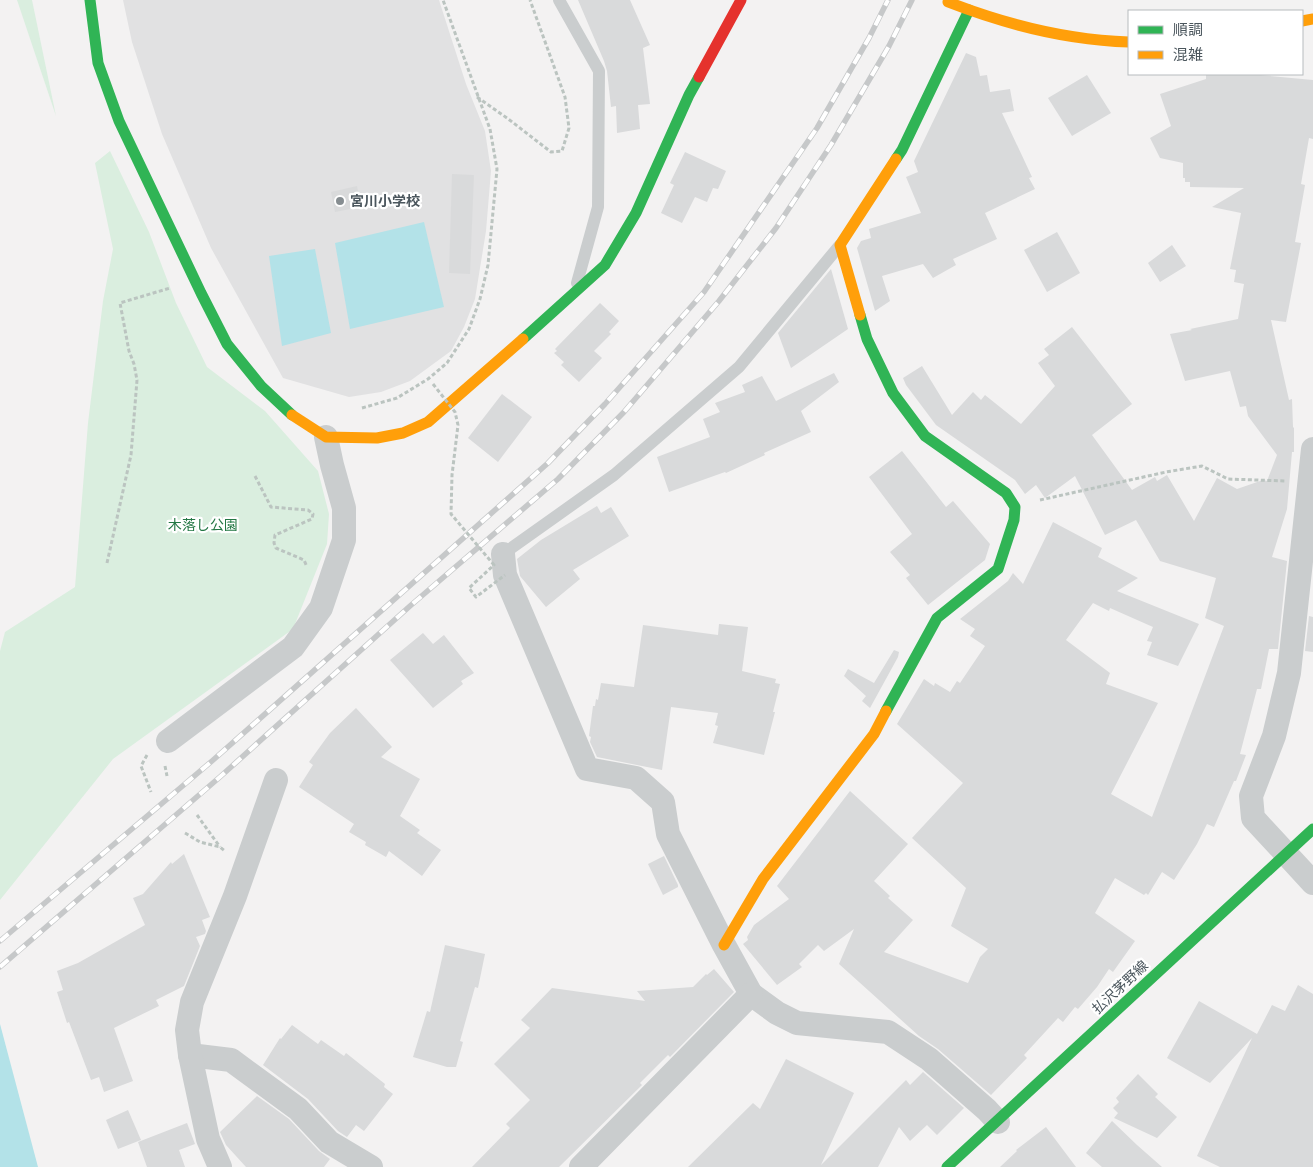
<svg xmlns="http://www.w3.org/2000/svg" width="1313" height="1167" viewBox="0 0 1313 1167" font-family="Barlow,'Noto Sans JP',sans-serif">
<rect width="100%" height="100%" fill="#f3f2f2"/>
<path fill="#e1e1e2" d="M123,0H439L466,84L485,131L491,171L486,231L475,299L464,327L451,351L410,381L381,392L349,397L283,378L211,248L162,134L132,42Z"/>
<g fill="#daeedf">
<path d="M17,0H32L56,116Z"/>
<path d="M110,151L149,232L176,303L207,367L265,411L318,471L329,514L327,544L293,629L113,759L0,900V651L5,632L75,587L88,423L103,301L113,249L95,163Z"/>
</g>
<g fill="#b3e2e8">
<path d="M424,222L444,307L350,329L335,243Z"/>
<path d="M315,249L331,333L282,346L269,256Z"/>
<path d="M0,1024L38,1167H0Z"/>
</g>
<g fill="#d9dadb">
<path d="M578,0H630L650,45L643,48L650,104L638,105L640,129L617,133L616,106L611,107L607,71L604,61Z"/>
<path d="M966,53L976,57L980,76L987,75L990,92L1010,89L1014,111L1002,113L1032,177L1029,178L1035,189L985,213L997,239L953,259L956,265L933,278L923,264L882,276L890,301L875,311L857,248L861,241L871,238L869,229L921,213L906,177L918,172L914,161Z"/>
<path d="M1206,74H1250L1313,80V139L1309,138L1301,184L1305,185L1295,242L1301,243L1286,322L1271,320L1289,400L1292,399L1293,427L1294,428V452H1292L1287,509L1272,557L1287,561L1278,649H1269L1261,689H1257L1240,754L1246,755L1236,781H1234L1214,827L1207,824L1197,844L1174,880L1162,872L1148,895L1146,893L1144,895L1115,878L1095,913L1135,941L1113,972L1109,969L1097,987L1078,1009L1075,1007L1063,1022L1058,1018L1024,1055L1027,1058L991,1095L938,1049L919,1036L839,964L854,929L824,951L818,945L799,964L802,967L777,985L743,944L748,940L747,937L754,925L789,899L777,886L850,791L908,844L874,881L890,896L888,898L913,920L884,952L968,983L980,957L988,949L951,926L966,888L912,838L963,783L897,724L924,679L934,686L935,683L950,692L957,681L960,683L985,646L970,636L975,629L960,619L1008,581L1013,573L1023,584L1053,522L1102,548L1098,557L1138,578L1117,591L1199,624L1178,666L1147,655L1152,642L1147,641L1153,627L1110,608L1109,611L1093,603L1066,640L1110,673L1106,684L1158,703L1111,794L1152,817L1224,626L1205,618L1216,578L1160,561L1136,520L1105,535L1075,476L1045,498L1036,485L1025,494L1015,480L936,425L906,385L903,378L922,366L952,415L973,392L981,400L985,395L1021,424L1055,386L1038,363L1049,355L1044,349L1072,327L1132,404L1092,435L1132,490L1155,477L1157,481L1167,475L1194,521L1217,478L1237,489L1263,480L1267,481L1277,455L1248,416L1246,406L1240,407L1230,371L1185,381L1170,334L1192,330L1190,329L1238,319L1244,284L1234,282L1236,270L1230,269L1241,213L1212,207L1244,188L1190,187V182H1185V178H1183V163L1160,158L1150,138L1171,126L1160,94L1206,79Z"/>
<path d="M1087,75L1111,113L1072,136L1048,98Z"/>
<path d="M685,152L726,171L718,189L713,188L707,202L695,197L682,223L661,213L674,185L670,183Z"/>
<path d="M452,174L474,175L470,274L449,273Z"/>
<path d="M357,186L361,207L335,212L331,192Z"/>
<path d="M1057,232L1080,273L1047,292L1024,250Z"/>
<path d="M1172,245L1186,266L1160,282L1148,263Z"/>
<path d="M831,269L848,329L791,368L778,333Z"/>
<path d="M600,303L619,321L609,332L611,334L594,351L602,358L579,382L561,365L564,362L554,353L557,351L555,349Z"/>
<path d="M834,373L839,382L801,411L811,432L764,453L765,455L726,473L725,472L669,492L657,457L710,437L703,419L720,412L715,403L745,392L742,385L762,376L776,401Z"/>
<path d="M502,394L532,417L498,462L468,438Z"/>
<path d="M902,451L946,507L953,501L990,544L985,560L928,605L906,578L910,575L890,552L912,534L869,477Z"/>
<path d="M597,506L601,513L611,507L629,536L573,570L580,579L546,607L520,576L517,559L541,540Z"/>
<path d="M1309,616L1313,617V652L1305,651Z"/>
<path d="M719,624L748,627L742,671L776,679L775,683L780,684L773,712H775L764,755L713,743L718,726L715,725L718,713L671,707L662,770L597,757L590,742L591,737L589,736L593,706H595L596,699L598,700L601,683L634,687L643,625L718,635Z"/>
<path d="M423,633L433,644L444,635L474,673L461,681L463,684L433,708L390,660Z"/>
<path d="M894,650L899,652L898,657L870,708L862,701L866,696L844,676L848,669L874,683Z"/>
<path d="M356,708L392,747L381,757L420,779L400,816L420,830L417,833L441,850L422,876L389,851L386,857L365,845L366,842L349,832L354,824L299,787L313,765L309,762L330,733Z"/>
<path d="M184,854L210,917L202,920L206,931L205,934L196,937L200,946L184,986L156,1000L159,1006L114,1028L133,1081L104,1092L99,1077L91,1080L69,1022L67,1023L57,992L63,990L57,971L78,963L145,925L133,898L143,894L171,862L172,864Z"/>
<path d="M664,856L678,885V887L663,895L648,864Z"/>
<path d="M445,945L485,954L478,988L475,987L460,1041L463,1042L456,1067H447L413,1057L427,1011L430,1012Z"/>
<path d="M714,969L734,992L670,1057L668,1055L640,1083L642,1085L559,1167H472L510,1128L506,1124L530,1100L494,1064L530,1028L521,1020L552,988L645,1001L637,991L693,987L706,974L707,975Z"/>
<path d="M1298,985L1313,994V1167H1220L1197,1156L1252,1038L1210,1083L1167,1058L1199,1001L1257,1034L1272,1005L1285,1011Z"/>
<path d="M292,1025L318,1044L321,1040L344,1056L346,1053L385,1084L384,1087L393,1094L364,1131L356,1125L347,1137L338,1131L308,1099L263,1065L280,1038L281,1039Z"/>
<path d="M786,1059L854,1093L821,1165L906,1080L910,1085L923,1072L964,1108L937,1135L927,1125L910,1141L899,1127L878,1167H688L753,1103L760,1109Z"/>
<path d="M1138,1074L1158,1094L1155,1097L1177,1117L1157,1138L1114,1118L1118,1113L1113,1108L1119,1102L1116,1098Z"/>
<path d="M257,1096L289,1119L319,1151L330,1159L324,1167H246L226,1145L220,1132Z"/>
<path d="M128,1110L141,1140L118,1149L106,1120Z"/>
<path d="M1112,1121L1137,1145L1162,1167H1102L1086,1153Z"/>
<path d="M187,1123L195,1144L179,1150L185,1167H147L138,1142Z"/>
<path d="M1046,1127L1076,1167H1000L1017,1151L1016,1150Z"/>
</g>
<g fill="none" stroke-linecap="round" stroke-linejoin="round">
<g stroke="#bbc4c0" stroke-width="3" stroke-dasharray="4 2.5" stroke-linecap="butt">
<path d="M477,97L507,118L551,152L562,151L569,128L565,97L530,0"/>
<path d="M362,408L397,398L428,379L447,363L469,329L480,299L488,265L497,169L490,129L443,0"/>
<path d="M255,476L271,507L308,510L313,514L312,519L275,535L274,543L276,548L304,560L307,567"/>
<path d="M1040,500L1166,472L1202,466L1228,479L1285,481"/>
<path d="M107,563L131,455L137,380L134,364L129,351L120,303L170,288"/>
<path d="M147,755L141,766L151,792"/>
<path d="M165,766L167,776"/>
<path d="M197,815L220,847"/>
<path d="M185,833L200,842L220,847L225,851"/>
</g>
<g stroke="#cacdce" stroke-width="12">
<path d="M559,0L599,71L598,207L577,283"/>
<path d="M503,554L614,475L739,367L840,245"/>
</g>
<g stroke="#cacdce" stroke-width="24">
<path d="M1313,449L1289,673L1274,736L1251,796L1253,818L1313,883"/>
<path d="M503,554L505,575L587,769L636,778L663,802L668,834L724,945L751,994L777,1013L797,1023L888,1032L929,1059L987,1110L998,1122"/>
<path d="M168,741L293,647L321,608L344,540V508L332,465L326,437"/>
<path d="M190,1055L231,1060L298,1109L329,1142L371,1167"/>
<path d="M220,1167L208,1139L190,1055L187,1030L192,1002L235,896L276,780"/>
<path d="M581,1167L751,994"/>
</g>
<g stroke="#30b455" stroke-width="11">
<path d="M90,0L98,63L119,121L201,293L227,344L261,386L292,415"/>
<path d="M896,159L902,150L969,10"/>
<path d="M860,315L867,339L893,393L925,436L1006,493L1015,507L1014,520L998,569L937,618L886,711"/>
<path d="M523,339L605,265L636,213L689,95L699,77"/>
<path d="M947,1167L1313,829"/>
</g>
<g stroke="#ff9f0a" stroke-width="11">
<path d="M948,2C1007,25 1066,40 1129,42"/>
<path d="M1302,21L1313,19"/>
<path d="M860,315L840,245L896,159"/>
<path d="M292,415L326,437L377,438L403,433L428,422L523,339"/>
<path d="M724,945L763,879L874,734L886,711"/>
</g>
<path stroke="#e5322d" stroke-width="11" d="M699,77L741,0"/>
<g stroke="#c6c8c9" stroke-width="5.5">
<g id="rail">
<path d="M0,941L212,761L548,463L605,404L704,292L817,128L869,38L888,0"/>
<path d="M0,967L221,776L410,606L558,479L624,412L719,301L776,228L831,145L889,46L912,0"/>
</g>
</g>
<use href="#rail" stroke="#fff" stroke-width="4" stroke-dasharray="11" stroke-linecap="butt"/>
<path stroke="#bbc4c0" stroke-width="3" stroke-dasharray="4 2.5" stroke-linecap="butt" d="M433,384L455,412L458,425L452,475L451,514L494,565L469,588L476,597L505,575"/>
</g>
<circle fill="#868d91" stroke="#fff" stroke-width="2" cx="340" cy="201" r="5"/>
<g text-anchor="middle" stroke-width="4.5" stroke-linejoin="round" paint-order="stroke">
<g font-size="14" font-weight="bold" fill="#4b565d" stroke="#fff" text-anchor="start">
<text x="350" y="206">宮川小学校</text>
</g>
<g font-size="14" fill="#237744" stroke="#fff">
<text x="203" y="530">木落し公園</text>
</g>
<g font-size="14" fill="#4b565d" stroke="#fff">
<text transform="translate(1120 987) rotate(-43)" y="5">払沢茅野線</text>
</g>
</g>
<rect x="1128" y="10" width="175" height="65" fill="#ffffff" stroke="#b7bbbe"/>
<rect x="1138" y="26" width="25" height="8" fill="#30b455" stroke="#b7bbbe"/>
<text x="1173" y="35" font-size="15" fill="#4b565d">順調</text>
<rect x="1138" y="51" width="25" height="8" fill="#ff9f0a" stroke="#b7bbbe"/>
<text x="1173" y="60" font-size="15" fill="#4b565d">混雑</text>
</svg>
